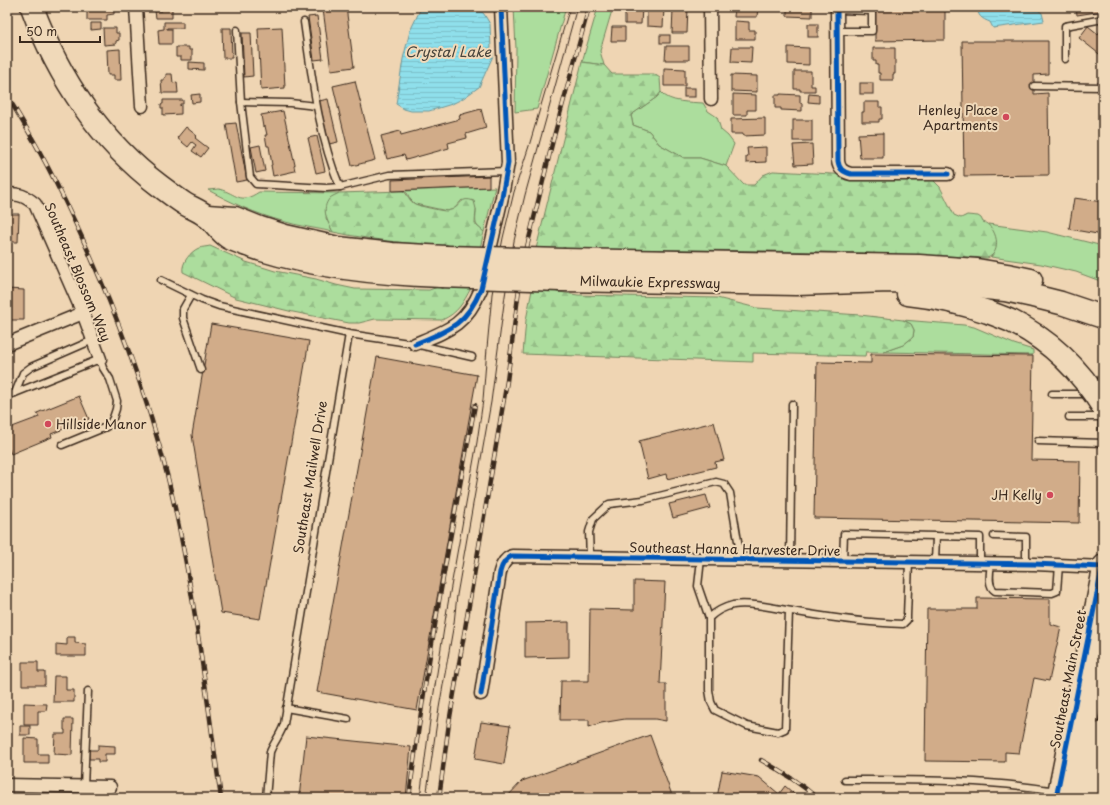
<svg xmlns="http://www.w3.org/2000/svg" width="1110" height="805" viewBox="0 0 1110 805" font-family="'Playpen Sans',sans-serif">
<defs>
<pattern id="forest-firs" width="22" height="20" patternUnits="userSpaceOnUse"><rect width="22" height="20" fill="#acdd9d"/><path d="M5 1l3.5 6h-7zM16 11l3.5 6h-7z" fill="#95be87"/></pattern>
<pattern id="water-rules" width="6" height="5" patternUnits="userSpaceOnUse"><rect width="6" height="5" fill="#8fdfeb"/><path d="M0 2.5h6" fill="none" stroke="#7cc0c9"/></pattern>
</defs>
<rect width="100%" height="100%" fill="#efd5b3"/>
<filter id="ink" filterUnits="userSpaceOnUse"><feTurbulence type="fractalNoise" baseFrequency=".025" numOctaves="2"/><feDisplacementMap in="SourceGraphic" scale="8" xChannelSelector="R" yChannelSelector="G"/><feConvolveMatrix kernelMatrix="1 2 1 2 8 2 1 2 1" color-interpolation-filters="sRGB"/></filter>
<g filter="url(#ink)">
<g fill="#acdd9d" stroke="#74845e">
<path d="M514,7H566L537,109L515,112L516,49Z"/>
<path d="M598,7H613L600,51L604,65L582,62Z"/>
<path d="M661,92C669,103 691,102 703,103L708,111L717,117L721,130L728,136L734,144L726,166L700,158H684L659,144L649,131L633,125L631,115L657,97Z"/>
<path d="M495,187L484,232C473,224 476,222 476,209L462,200L454,209L447,211L415,204L410,199L407,193L403,191Z"/>
<path d="M219,189C238,194 239,205 259,192L339,193L331,198L326,218L333,232C316,228 298,226 282,221C256,214 232,203 208,190Z"/>
<path d="M988,224L1047,232L1103,246V282L1076,272L1041,264L991,257L994,253Z"/>
<path d="M903,320L964,325L974,327L1014,344L1033,350V355L883,352L903,345L913,337L914,330L911,324Z"/>
</g>
<g fill="url(#forest-firs)" stroke="#74845e">
<path d="M582,62L604,65L612,74H654L660,78L661,92L657,97L631,115L633,125L649,131L659,144L684,158H700L726,166L744,185H754L763,175L773,171L932,179L940,187L954,215L961,218L967,215L978,216L981,218L983,222C997,226 1003,253 987,258C837,250 687,250 536,249Z"/>
<path d="M403,191C408,194 409,201 415,204C419,206 442,211 446,211C447,211 452,210 453,209C462,205 460,196 474,201L476,209L475,223L477,226L484,232L480,248C431,246 381,242 333,232C328,222 320,209 330,198C332,196 336,195 339,193Z"/>
<path d="M210,246L246,262L275,271L316,279L336,285L355,289L429,290L438,287L471,288C463,303 458,313 442,320L375,319L359,323H349L293,312L236,298L183,272C181,263 191,251 199,248C202,247 206,247 210,246Z"/>
<path d="M532,290L553,291L578,295L717,298L757,308L860,315L903,320L911,324L914,330L913,337L903,345L883,352H866L865,356L753,353V362L523,354L526,320Z"/>
</g>
<g fill="url(#water-rules)" stroke="#6d9799">
<path d="M423,7H476L484,14L490,24L491,49L493,56L479,87L462,99L452,104L429,111H411L404,109L396,104L403,59L410,31L421,8Z"/>
<path d="M978,7H1029L1034,10H1038L1042,13L1044,21L993,28L990,22C982,19 977,16 978,7Z"/>
</g>
<g fill="#d1ac89" stroke="#3b2a1e">
<path d="M87,7H114V14L107,15V20H87Z"/>
<path d="M161,7H172V18H156L155,11H162Z"/>
<path d="M338,7H346L354,67L331,70L323,9Z"/>
<path d="M625,7H642L641,24H625Z"/>
<path d="M678,7H688L687,33H672L673,9H678Z"/>
<path d="M735,7H758L757,17H734Z"/>
<path d="M787,7H812V17L787,16Z"/>
<path d="M875,7H945V40L875,41Z"/>
<path d="M1076,7H1103V11L1077,15Z"/>
<path d="M647,8H664L663,27L647,26Z"/>
<path d="M317,16L323,59L314,60L308,17Z"/>
<path d="M735,21L749,22V30H755V39H735Z"/>
<path d="M164,22H183V28H167V29H172V44H159L158,30L164,29Z"/>
<path d="M91,23H101V29L91,30Z"/>
<rect x="808" y="24" width="10" height="13"/>
<path d="M1088,26L1098,34L1103,27V57L1079,38Z"/>
<path d="M282,27L285,88L261,90L258,28Z"/>
<path d="M612,27H625V41H611Z"/>
<path d="M103,28H116V33H119V40L116,41V44L104,45Z"/>
<path d="M222,28H231L232,58H223Z"/>
<path d="M242,33H251L253,76L244,77Z"/>
<rect x="660" y="35" width="10" height="8"/>
<path d="M962,41H1048V74L1034,75V94L1048,93L1049,175L964,176Z"/>
<path d="M666,46H689V60H665Z"/>
<path d="M176,47H189V50H192V60H181V57H176Z"/>
<path d="M732,47H752L751,63L731,62Z"/>
<path d="M788,47L809,48V65L788,64Z"/>
<path d="M873,48H895V74H893V80H880V73H878V65H876V61H873Z"/>
<path d="M120,49L121,80H114V75H108L107,50Z"/>
<path d="M189,62L204,63V70L189,69Z"/>
<path d="M664,68L685,69V86H664Z"/>
<path d="M794,71H811V86H815V91H800V89H794Z"/>
<path d="M166,74H172L173,83L177,82L178,93H162L161,80H164V78L166,77Z"/>
<path d="M731,75L757,76V92L731,91Z"/>
<path d="M355,81L375,160L352,166L333,86Z"/>
<rect x="860" y="83" width="13" height="11"/>
<rect x="684" y="88" width="11" height="9"/>
<path d="M200,94V102L192,103L191,95Z"/>
<path d="M733,94L756,95V110H747V115H733Z"/>
<path d="M780,94L800,95V103H802V111L781,110V108H775V95H780Z"/>
<path d="M809,94L819,95V103L808,102Z"/>
<path d="M328,99L338,142L329,144L319,101Z"/>
<path d="M163,100H183V104H180V106L181,105V114L163,115V108H161V104H163Z"/>
<path d="M864,102H879V107H882V119H879V122H862V112H864Z"/>
<path d="M481,109L486,128L466,134L467,138L448,143L449,148L406,160L404,155L387,159L381,136L400,131L401,135L460,119L459,115Z"/>
<path d="M283,111L295,165L294,166L295,171L273,176L271,165H272L269,146H267L265,135H267L265,126L263,127L261,115Z"/>
<path d="M765,118V135L743,136V134H731V119Z"/>
<rect x="793" y="120" width="19" height="21"/>
<path d="M236,123L247,180L236,182L226,124Z"/>
<path d="M186,127L197,136L195,138L208,148L201,157L192,151L196,145L192,142L188,147L177,138Z"/>
<path d="M883,133V158H860L858,134Z"/>
<path d="M317,136L325,171L316,173L308,138Z"/>
<path d="M812,144L813,164L795,165L793,145Z"/>
<path d="M260,145L265,171L256,173L251,147Z"/>
<path d="M766,147V162L746,163V157L748,156L747,148Z"/>
<path d="M489,176V187L392,191V180Z"/>
<path d="M1074,198L1103,202V235L1069,229Z"/>
<path d="M7,214H19L18,242H7Z"/>
<path d="M7,289L24,290V320H7Z"/>
<path d="M211,324L309,341L260,619L221,613L192,435Z"/>
<path d="M871,354L1033,356L1031,460L1080,461L1079,523L814,518L817,362L871,363Z"/>
<path d="M377,357L477,375L417,710L317,692Z"/>
<path d="M79,396L89,419L51,434L52,437L11,454L9,449L7,450V429L39,417L37,413Z"/>
<path d="M714,422L724,460L715,462L716,467L667,479L666,474L648,479L639,441Z"/>
<path d="M706,495L710,508L673,518L669,504Z"/>
<path d="M634,581L665,582L660,684H666V721L655,719H625L601,723L589,727V720H560L561,681H589L590,609L634,610Z"/>
<path d="M977,598L1050,599V624L1061,627L1049,681L1034,678L1019,753L1005,752V762L925,761L927,609H977Z"/>
<path d="M569,622V657L525,658V623Z"/>
<path d="M67,637H75V643L86,644V656H56V644L67,645Z"/>
<path d="M22,662H38V672H45V685H22Z"/>
<path d="M54,676H66V690H74V702H53Z"/>
<path d="M24,703L47,704L46,711H38V725H24Z"/>
<path d="M64,719H73L72,755L54,754L55,734H65V730H64Z"/>
<path d="M481,722L510,726L504,764L475,759Z"/>
<rect x="20" y="726" width="10" height="9"/>
<path d="M650,735L673,798H506L522,781Z"/>
<path d="M306,736L411,747L406,798H299Z"/>
<path d="M24,738L38,739V754H48V763H24Z"/>
<path d="M98,745L115,746V754H105V762H98V759H89V750H98Z"/>
<path d="M722,771L759,777L779,794L785,786L799,798H717Z"/>
</g>
<g fill="none" stroke-linecap="round" stroke-linejoin="round">
<g stroke="#3b2a1e" stroke-width="9">
<g id="lane">
<path d="M837,10L872,11V31H837"/>
<path d="M304,22C312,78 318,134 340,187"/>
<path d="M237,30L241,102L250,177L256,184L326,188L340,187L389,175L507,171"/>
<path d="M1065,59V26L1103,19"/>
<path d="M1034,86L1103,87"/>
<path d="M241,102L290,103L316,106"/>
<path d="M161,280L202,300L219,306L349,334"/>
<path d="M191,295L183,309V318L201,370"/>
<path d="M1052,394H1087"/>
<path d="M7,396L15,393"/>
<path d="M1102,414V430L1103,434"/>
<path d="M1069,417H1102"/>
<path d="M1038,441L1103,443"/>
<path d="M62,445L106,427L109,425L113,418L116,409L117,401L110,379L103,368L100,359L15,393L23,373L31,367L93,340"/>
<path d="M994,536L1026,537V564"/>
<path d="M590,558L589,532L593,519L609,504L643,500L716,482L724,484L730,493L741,559"/>
<path d="M701,559L698,586L709,618"/>
<path d="M790,560L792,404"/>
<path d="M843,561L844,534L980,537V563"/>
<path d="M935,562L936,536"/>
<path d="M991,563C990,572 987,586 995,591L1052,593L1057,591L1059,565"/>
<path d="M789,611L785,729L778,732L747,726L715,710L711,702L709,690V618C715,612 725,607 733,605C751,602 779,609 797,612C832,618 867,623 903,624L907,620V616L909,562"/>
<path d="M286,708L348,719"/>
<path d="M845,780C915,780 986,779 1056,791"/>
<path d="M84,787L88,691"/>
<path d="M104,787L107,798"/>
<path d="M266,798L270,752C274,742 281,734 284,724L349,334L415,344L472,357"/>
</g>
</g>
<g stroke="#3b2a1e" stroke-width="15">
<g id="street">
<path d="M136,7L142,106"/>
<path d="M710,7L711,99"/>
<path d="M837,7L838,161C839,169 843,172 851,174H948"/>
<path d="M7,194C20,194 25,196 35,204L83,313L100,359"/>
<path d="M7,344L83,313"/>
<path d="M415,344C449,330 466,325 481,289L502,197L508,163L501,7"/>
<path d="M481,694L500,572C502,564 505,559 512,556L1034,564L1103,567"/>
<path d="M7,785L110,787"/>
</g>
</g>
<g stroke="#3b2a1e" stroke-width="21">
<path id="secondary" d="M1056,798L1103,564"/>
</g>
<g stroke="#3b2a1e" stroke-width="23">
<path id="primary" d="M1072,798L1103,644"/>
</g>
<g stroke="#3b2a1e" stroke-width="25">
<g id="highway">
<path d="M32,7C58,77 100,141 160,186C168,192 177,199 185,204C192,208 200,211 206,216C214,221 219,231 228,237C234,241 253,247 262,250C320,268 380,274 441,276"/>
<path d="M207,216L235,218L260,228L285,236L338,248L392,254L445,257"/>
<path d="M565,260L919,266L977,270L1007,275L1031,280"/>
<path d="M560,280L796,284L890,281L948,284L1005,290L1033,296L1061,303L1103,317"/>
<path d="M908,294C936,297 962,303 988,312"/>
<path d="M1090,798L1103,733"/>
</g>
</g>
<use href="#lane" stroke="#f0d9b9" stroke-width="6"/>
<use href="#street" stroke="#f0d9b9" stroke-width="12"/>
<use href="#secondary" stroke="#f0d9b9" stroke-width="18"/>
<use href="#primary" stroke="#f0d9b9" stroke-width="20"/>
<use href="#highway" stroke="#f0d9b9" stroke-width="22"/>
<g stroke="#3b2a1e" stroke-width="1">
<path d="M420,798L432,705L447,609L477,442L483,400L487,348L492,294L503,238L514,192L529,146L570,7"/>
<path d="M426,798L439,708L454,623L457,595L491,402L505,296L514,241L525,195L577,7"/>
</g>
<g stroke="#3b2a1e" stroke-width="4.5">
<g id="rail">
<path d="M7,96C37,143 62,193 85,244C123,329 155,417 175,508C196,604 207,701 221,798"/>
<path d="M761,760C781,771 800,783 817,798"/>
<path d="M409,798C426,666 450,536 475,405"/>
<path d="M439,798L449,723L507,381L519,289L527,247L553,140L589,7"/>
</g>
</g>
<use href="#rail" stroke="#f0d9b9" stroke-width="3" stroke-dasharray="9" stroke-linecap="butt"/>
<g stroke="#3b2a1e" stroke-width="25" stroke-linecap="butt">
<g id="highway-bridge">
<path d="M445,257L565,260"/>
<path d="M441,276L560,280"/>
<path d="M988,312C996,315 1004,318 1011,321C1050,340 1080,370 1103,407"/>
</g>
</g>
<use href="#highway-bridge" stroke="#f0d9b9" stroke-width="22"/>
<g stroke="#f0d9b9" stroke-width="8">
<g id="cycleway">
<path d="M837,7L838,161C839,169 843,172 851,174H948"/>
<path d="M415,344C449,330 466,325 481,289L502,197L508,163L501,7"/>
<path d="M481,694L500,572C502,564 505,559 512,556L1034,564L1103,567"/>
<path d="M1056,798L1103,564"/>
</g>
</g>
<use href="#cycleway" stroke="#0057b8" stroke-width="5"/>
</g>
</g>
<g fill="#d1495b" stroke="#f0d9b9" stroke-width="1.5">
<circle cx="1006" cy="117" r="4"/>
<circle cx="48" cy="424" r="4"/>
<circle cx="1050" cy="495" r="4"/>
</g>
<g text-anchor="middle" stroke-width="4" stroke-linejoin="round" paint-order="stroke">
<g font-size="13" fill="#3b2a1e" stroke="#f0d9b9" text-anchor="end">
<text x="998" y="115">Henley Place<tspan x="998" dy="15">Apartments</tspan></text>
<text x="56" y="429" text-anchor="start">Hillside Manor</text>
<text x="1042" y="500">JH Kelly</text>
</g>
<g font-size="13" fill="#3b2a1e" stroke="#f0d9b9">
<text transform="translate(78 272) rotate(67)" y="5">Southeast Blossom Way</text>
<text transform="translate(650 282) rotate(1)" y="5">Milwaukie Expressway</text>
<text transform="translate(310 477) rotate(-81)" y="5">Southeast Mailwell Drive</text>
<text transform="translate(735 549) rotate(1)" y="5">Southeast Hanna Harvester Drive</text>
<text transform="translate(1068 679) rotate(-79)" y="5">Southeast Main Street</text>
</g>
<g font-size="14" font-style="italic" fill="#48453d" stroke="#f0d9b9">
<text x="448" y="57">Crystal Lake</text>
</g>
</g>
<rect width="1110" height="805" fill="none" stroke="#f0d9b9" stroke-width="24"/>
<rect x="12" y="12" width="1086" height="781" fill="none" stroke="#3b2a1e" stroke-width="1.5" filter="url(#ink)"/>
<path d="M20 36v6h80v-6" fill="none" stroke="#3b2a1e" stroke-width="2"/>
<text x="26" y="36" font-size="12" fill="#3b2a1e" stroke="#f0d9b9" stroke-width="3" paint-order="stroke">50 m</text>
</svg>
